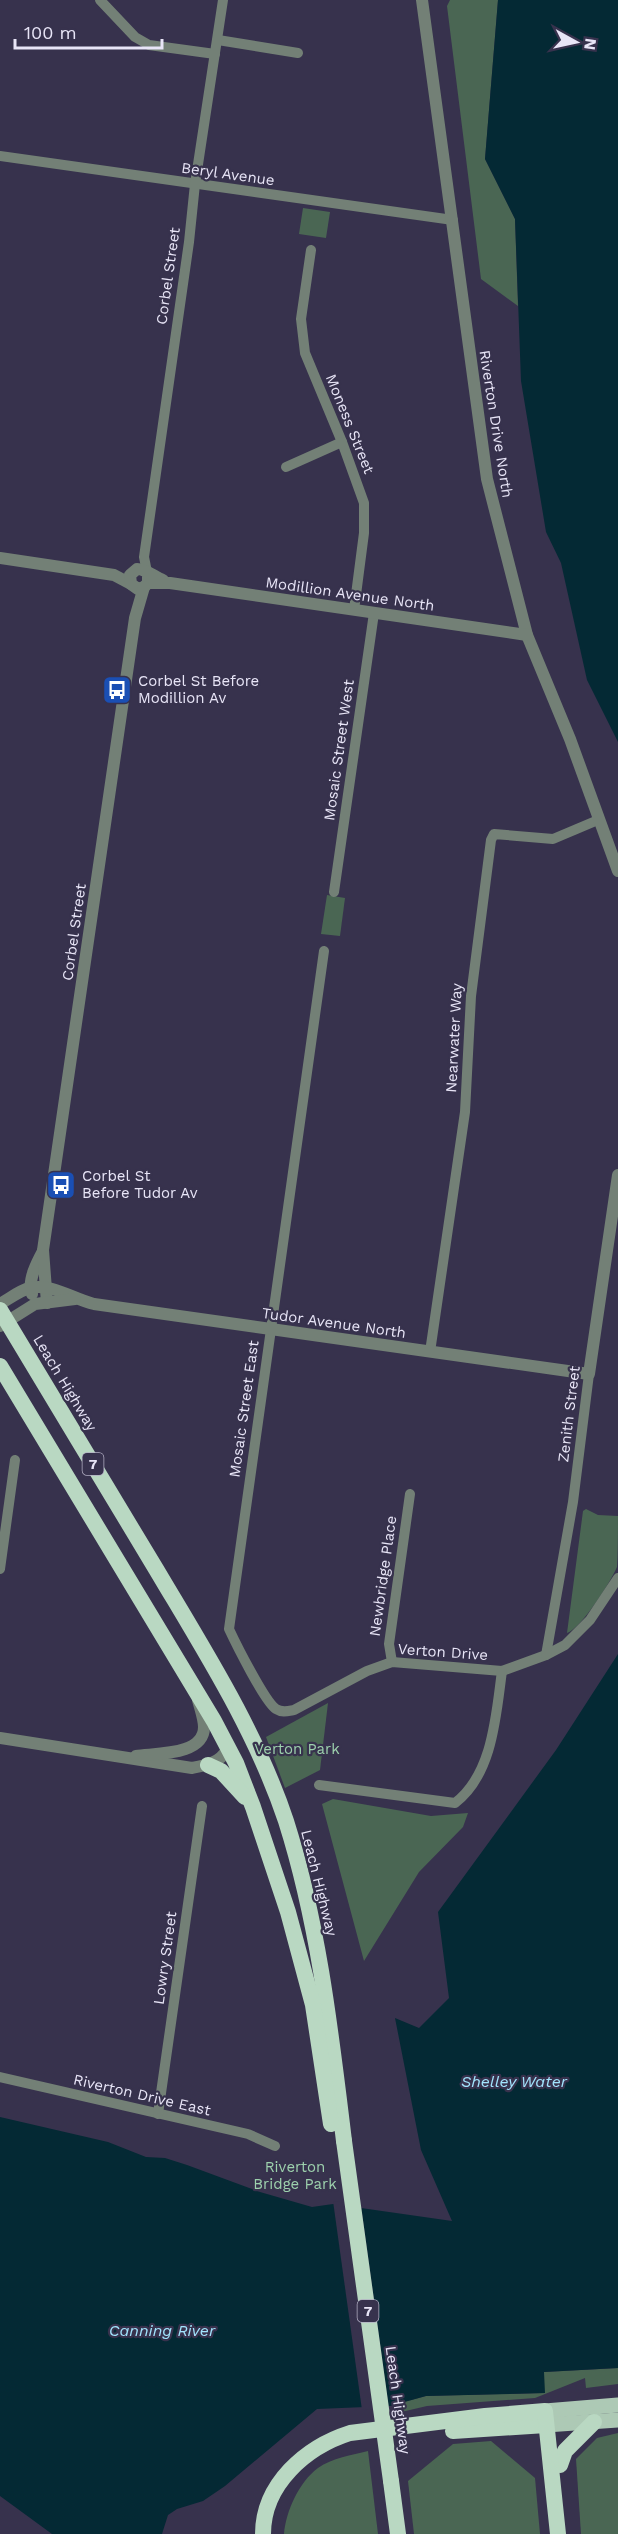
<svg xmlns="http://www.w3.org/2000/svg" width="618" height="2534" viewBox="0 0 618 2534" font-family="'Work Sans',sans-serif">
<rect width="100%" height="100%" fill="#37324d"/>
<g fill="#4a6653">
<path d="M450,0H498L485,159L515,219L518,306L481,279L447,6Z"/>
<path d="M303,208L330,212L326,238L299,234Z"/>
<path d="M327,895L345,898L340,936L321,934Z"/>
<path d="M586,1509L598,1515L618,1516C618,1529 618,1556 617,1567C611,1581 581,1629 567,1633L583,1511Z"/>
<path d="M328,1703L320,1770L285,1788L266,1737Z"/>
<path d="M333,1799L431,1816L468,1813L463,1827L419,1872L364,1961L322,1804Z"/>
<path d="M618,2368V2384L586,2388L585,2378L535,2398L427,2406L397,2413L396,2404L426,2396L544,2393V2372Z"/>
<path d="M618,2433V2534H581L576,2459L597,2438Z"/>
<path d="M491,2441L535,2478L540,2534H414L408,2481L453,2444Z"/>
<path d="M368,2451L378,2534H284C286,2511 299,2482 318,2468C332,2458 352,2455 368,2451Z"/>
</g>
<g fill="#042934">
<path d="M498,0H618V742L587,680L561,563L546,532L521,381L515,219L485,159Z"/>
<path d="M618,1654V2368L544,2372L545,2393L426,2396L390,2406L317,2409L225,2486L203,2501L177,2509L168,2515L162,2534H52L0,2496V2117L108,2142L146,2157L165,2158L187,2165L260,2192L312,2207L333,2204L452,2221L421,2150L395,2018L419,2028L449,1998L438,1912L556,1750Z"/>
</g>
<path fill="#37324d" d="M333,2201L361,2205L389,2409L362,2410Z"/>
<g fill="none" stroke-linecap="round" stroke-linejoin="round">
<g stroke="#738076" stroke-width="10">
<path d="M100,0L135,37L149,45L215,54"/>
<path d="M218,40L298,53"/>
<path d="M0,156L453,220"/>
<path d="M311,250L301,319L305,353L342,442L364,503V533L354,610"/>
<path d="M286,467L342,442"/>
<path d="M147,572L144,557L189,242L195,184L223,0"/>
<path d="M334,892L374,613"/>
<path d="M324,951L229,1629C236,1644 265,1702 276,1709C282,1713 288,1711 294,1710L367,1671L392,1662L502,1671L546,1655L565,1645L590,1620L618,1578"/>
<path d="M430,1352L465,1112L471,996L491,840L494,834L553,839L598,820"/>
<path d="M0,1569L15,1460"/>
<path d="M546,1655L573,1502L589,1374"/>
<path d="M392,1662L389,1644L410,1494"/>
<path d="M319,1785L455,1803C493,1774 496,1715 502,1671"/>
<path d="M0,2077L248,2134L275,2146"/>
<path d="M158,2114L202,1806"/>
</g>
<g stroke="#738076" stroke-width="12">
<path d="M422,0L487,479L527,635L570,739L618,871"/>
<path d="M0,558L114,575L131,584"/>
<path d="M148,574V583L144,587L138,589L131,584L130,575L137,569C146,569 155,577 163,580"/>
<path d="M148,583H170L527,635"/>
<path d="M32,1294C27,1281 37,1262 43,1251"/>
<path d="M47,1303L43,1250L135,618L144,587"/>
<path d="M0,1304C9,1299 20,1290 30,1288C52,1283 73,1299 94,1304L589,1374L618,1175"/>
<path d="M0,1326L35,1304L75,1299"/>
<path d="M0,1738L192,1768C208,1765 219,1763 228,1749"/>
<path d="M136,1756C155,1753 204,1756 204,1727C204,1719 200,1708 198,1700"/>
</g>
<g stroke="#adc9b5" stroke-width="15">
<path d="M545,2411L618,2405"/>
<path d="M546,2425L618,2420"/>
</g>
<g stroke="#b9d8c2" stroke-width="16">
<path d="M0,1310C52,1396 104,1483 156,1569C204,1650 256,1731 286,1821C319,1925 331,2034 344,2141"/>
<path d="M0,1366L214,1721L236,1763L253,1807L288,1912L313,2005L331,2124"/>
<path d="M208,1765L221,1771L245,1797"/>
<path d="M453,2431L546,2425"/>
<path d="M560,2465L565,2451L594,2422"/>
<path d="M391,2481L398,2534"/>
<path d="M263,2534C263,2484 306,2447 350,2433L485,2416L545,2411L558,2534"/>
</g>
<path stroke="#b9d8c2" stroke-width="16" d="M344,2141L391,2481"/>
</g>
<defs>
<g id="bus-square" transform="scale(1.5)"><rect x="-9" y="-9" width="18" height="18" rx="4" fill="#1a4fb4" stroke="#37324d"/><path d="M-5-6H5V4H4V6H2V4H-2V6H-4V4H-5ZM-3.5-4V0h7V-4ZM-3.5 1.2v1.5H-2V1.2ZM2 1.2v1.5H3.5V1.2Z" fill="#fff"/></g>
</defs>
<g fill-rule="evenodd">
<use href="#bus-square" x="117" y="690"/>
<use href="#bus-square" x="61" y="1185"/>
</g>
<g text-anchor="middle" stroke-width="4.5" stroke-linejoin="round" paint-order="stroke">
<g fill="#37324d" stroke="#b3afc4" stroke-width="1.5">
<rect x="82.5" y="1453" width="21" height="22" rx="4.5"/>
<rect x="357.5" y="2300" width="21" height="22" rx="4.5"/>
</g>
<g font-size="14" font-weight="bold" fill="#e8e5f7">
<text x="93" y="1469">7</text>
<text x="368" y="2316">7</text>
</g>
<g font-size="15" fill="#e8e5f7" stroke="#37324d">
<text transform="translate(228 174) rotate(8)" y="5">Beryl Avenue</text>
<text transform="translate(168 276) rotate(-82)" y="5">Corbel Street</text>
<text transform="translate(350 424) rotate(68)" y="5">Moness Street</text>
<text transform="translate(496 424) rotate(81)" y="5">Riverton Drive North</text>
<text transform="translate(350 594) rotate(8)" y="5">Modillion Avenue North</text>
<text transform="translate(339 750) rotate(-82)" y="5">Mosaic Street West</text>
<text transform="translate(74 932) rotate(-82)" y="5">Corbel Street</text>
<text transform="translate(454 1038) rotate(-87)" y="5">Nearwater Way</text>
<text transform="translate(334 1323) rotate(8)" y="5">Tudor Avenue North</text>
<text transform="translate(65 1383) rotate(59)" y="5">Leach Highway</text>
<text transform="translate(244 1409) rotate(-82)" y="5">Mosaic Street East</text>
<text transform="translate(569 1414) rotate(-83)" y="5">Zenith Street</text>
<text transform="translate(383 1576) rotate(-82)" y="5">Newbridge Place</text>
<text transform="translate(443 1652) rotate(4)" y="5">Verton Drive</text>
<text transform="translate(319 1883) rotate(76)" y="5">Leach Highway</text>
<text transform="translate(165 1958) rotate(-82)" y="5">Lowry Street</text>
<text transform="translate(142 2095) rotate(13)" y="5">Riverton Drive East</text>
<text transform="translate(398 2400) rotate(82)" y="5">Leach Highway</text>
</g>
<g font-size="15" fill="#e8e5f7" stroke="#37324d" text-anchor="start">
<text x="138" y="686">Corbel St Before<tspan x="138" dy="17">Modillion Av</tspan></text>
<text x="82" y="1181">Corbel St<tspan x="82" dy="17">Before Tudor Av</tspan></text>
</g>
<g font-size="15" fill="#9dd1ad" stroke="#37324d">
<text x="297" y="1754">Verton Park</text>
<text x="295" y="2172">Riverton<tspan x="295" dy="17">Bridge Park</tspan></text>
</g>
<g font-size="16" font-style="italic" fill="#a2e4fd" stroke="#37324d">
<text x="514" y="2087">Shelley Water</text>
<text x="162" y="2336">Canning River</text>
</g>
</g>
<g transform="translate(576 42) rotate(98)" stroke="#37324d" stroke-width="4.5" paint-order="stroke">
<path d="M0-4.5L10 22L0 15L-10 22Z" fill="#e8e5f7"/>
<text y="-9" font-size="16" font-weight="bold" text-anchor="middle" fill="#e8e5f7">N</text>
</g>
<path d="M15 39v9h147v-9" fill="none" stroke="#e8e5f7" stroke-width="3"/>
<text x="24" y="39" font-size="18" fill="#e8e5f7" stroke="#37324d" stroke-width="4.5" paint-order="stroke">100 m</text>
</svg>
